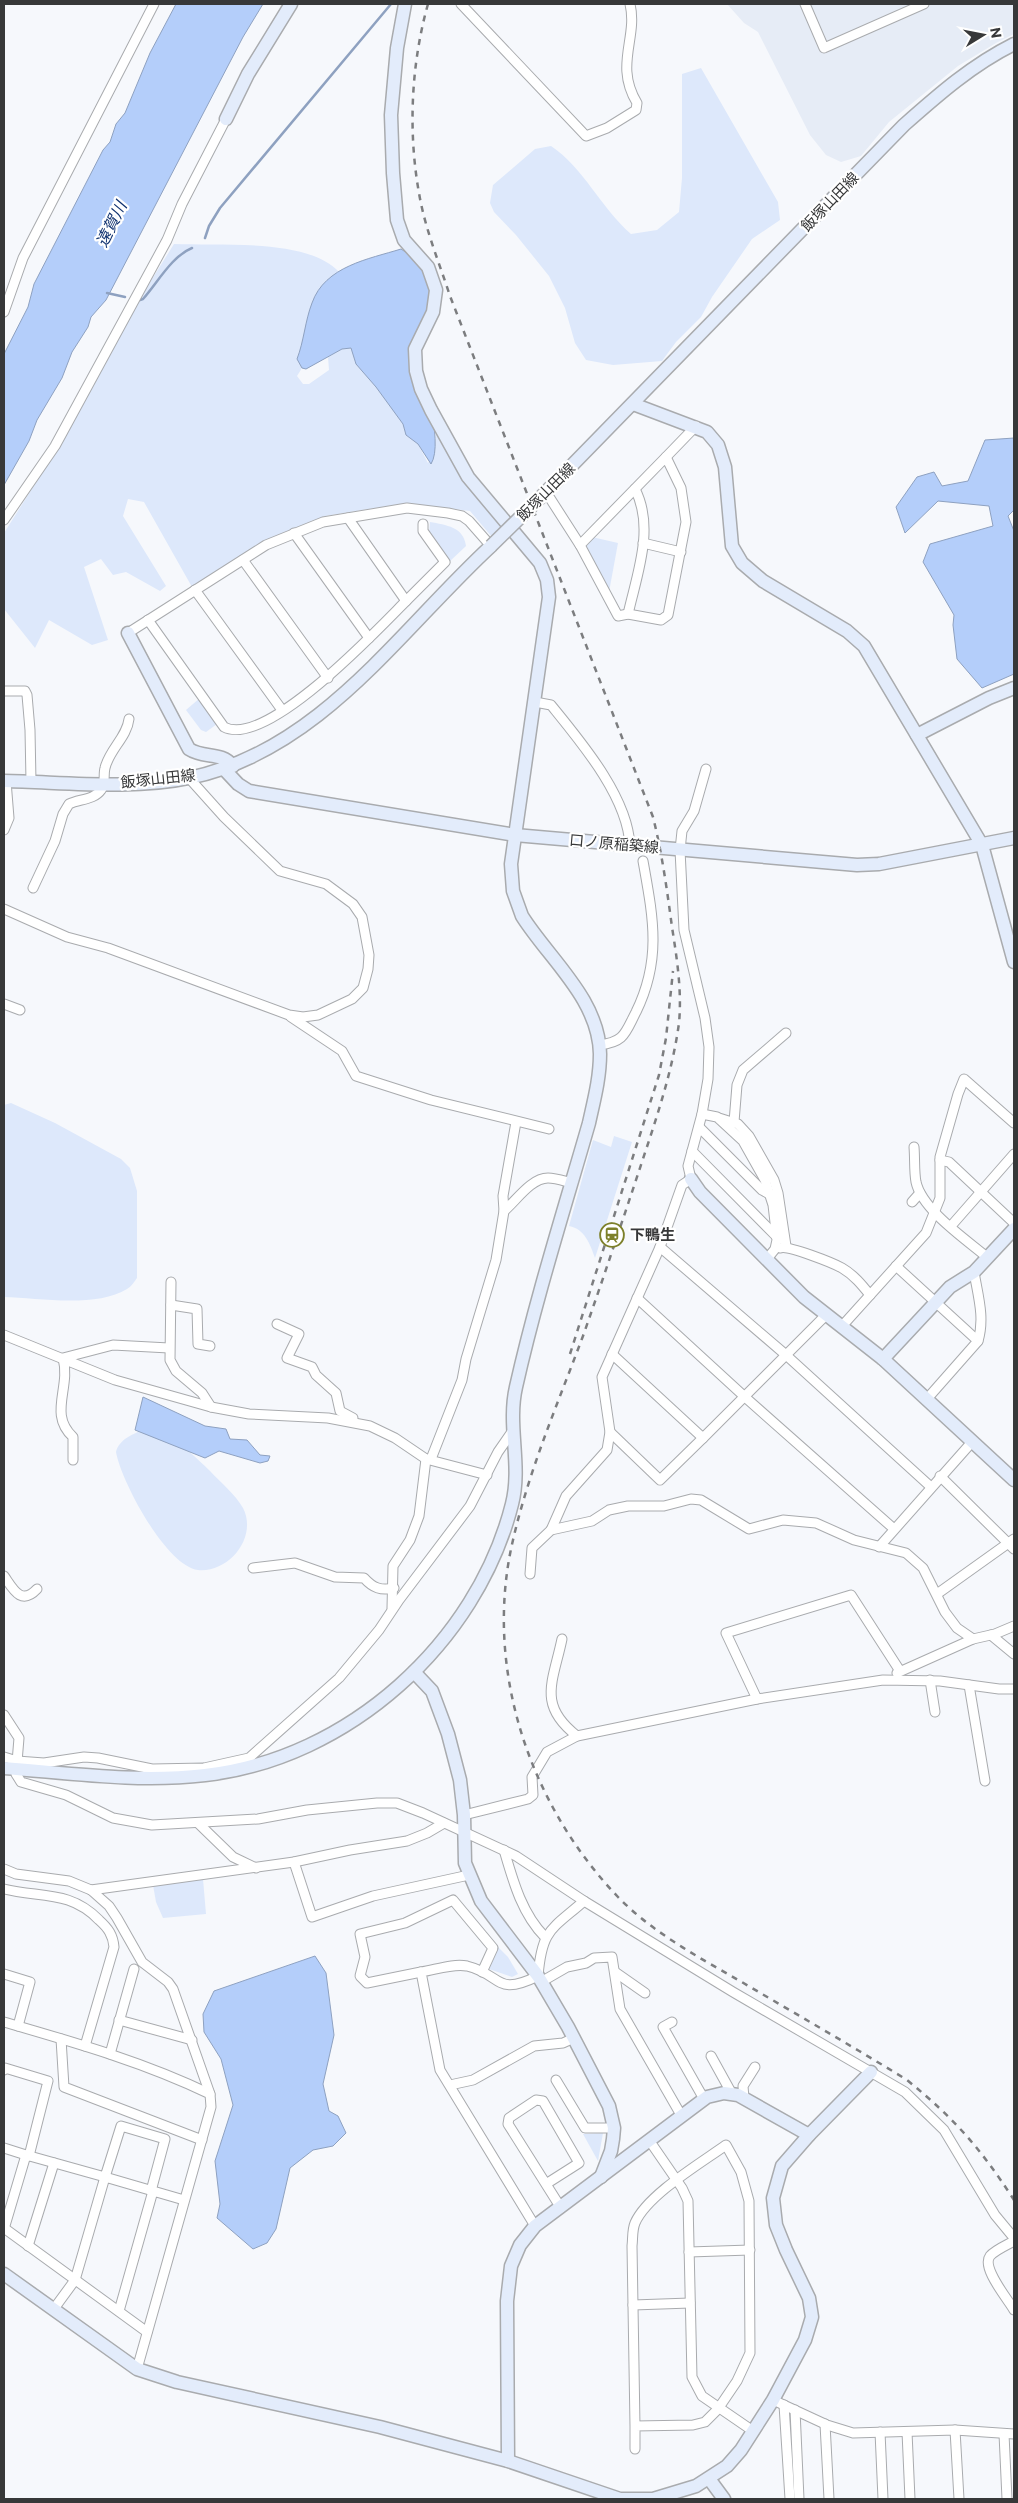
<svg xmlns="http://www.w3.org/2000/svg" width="1018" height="2503" viewBox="0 0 1018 2503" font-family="Commissioner,'Noto Sans JP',sans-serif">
<rect width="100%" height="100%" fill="#f6f8fc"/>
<path fill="#e6ecf6" d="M727,4H1014V34L996,43L958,66L889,122L861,156L841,162L826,155L810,135L758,32L744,23Z"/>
<g fill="#dde8fb">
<path d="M701,68L778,202L780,220L752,239L712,297L701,317L676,342L662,361L613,365L586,360L575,343L565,308L549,276L516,235L494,212L490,203L493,185L535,149L551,146C583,167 601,208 631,234L657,230L679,212L682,178V74Z"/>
<path d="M174,244C218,246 308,238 339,272L329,278L297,359L302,368L297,376L303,384H309L329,370L328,357L342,349L351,348L356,364L376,387L403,424L406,435L418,444L428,463L435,451L436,431C454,466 476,496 501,526L492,537L470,511L407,503L325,516L263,542L192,587L144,502L128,499L123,516L166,586L160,591L126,572L113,575L101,559L84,567L108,640L92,645L49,620L35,648L4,609V533L66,435L142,295Z"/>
<path d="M430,522C446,525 464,527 466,546L449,562L429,534Z"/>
<path d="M592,537L618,543L609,592L587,551L586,544Z"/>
<path d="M200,698L217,724L206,732L201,730L186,710Z"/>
<path d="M11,1103L55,1123L121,1159L130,1168L137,1191V1278C134,1282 131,1287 127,1289C97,1308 38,1298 4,1297V1105Z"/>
<path d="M614,1136L632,1142L595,1258C590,1244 585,1229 569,1226L593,1140L611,1147Z"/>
<path d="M144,1429C149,1429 155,1429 160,1431C174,1437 199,1460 210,1471C220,1482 236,1495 243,1508C258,1537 229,1573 198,1570C166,1566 121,1481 116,1452C119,1439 134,1434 144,1429Z"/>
<path d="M203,1879L206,1914L163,1918L156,1902L153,1885Z"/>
<path d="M498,1947L508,1957L518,1974L512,1977L489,1969L488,1966Z"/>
<path d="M603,2133L598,2161L583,2134Z"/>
</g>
<g fill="#b4cefa" stroke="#8ea1c0">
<path d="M176,4H263L243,37L106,300L91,317L88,327L72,352L62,378L37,420L29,441L4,485V354L28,307L34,284L103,150L110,142L116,124L125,113L150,53Z"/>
<path d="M401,249L416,259L429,279L431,308L414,337C420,364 445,442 431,464L418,444L406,435L403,424L376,387L356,364L351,348L342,349L306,369L302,368L297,359C304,341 305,321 312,303C325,266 369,259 401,249Z"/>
<path d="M1014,438V510L1008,516L1014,531V674L982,688L957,659L953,625L954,615L923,562L930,544L993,526L989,506L938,501L905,533L896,507L917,477L934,472L942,486L968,481L985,440Z"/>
<path d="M143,1397L205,1426L226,1429L230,1439L247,1440L260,1455L270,1456L268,1461L260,1463L219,1451L205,1458L135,1430Z"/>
<path d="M315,1956L326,1973L334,2035L323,2084L329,2111L338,2116L346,2133L333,2146L313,2150L290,2168L276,2229L267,2243L253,2249L217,2218L220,2204L215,2161L233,2105L221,2059L204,2032L203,2014L214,1991Z"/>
</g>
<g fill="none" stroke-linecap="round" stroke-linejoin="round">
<g stroke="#8ea1c0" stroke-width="2.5">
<path d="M205,238L209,226L220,208L391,4"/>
<path d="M107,293L125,297"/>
<path d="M140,300L143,299C158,282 172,256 192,248"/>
</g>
<g stroke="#a9abae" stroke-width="11">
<g id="street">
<path d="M461,4L586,136L607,128L636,110L637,103C614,65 638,38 630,4"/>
<path d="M805,4L824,48L924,4"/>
<path d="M4,312L23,258L154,4"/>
<path d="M666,457L681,488L686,522L668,615L661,620L628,614L618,616L580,545Z"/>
<path d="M666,457L696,426"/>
<path d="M546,492L580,545"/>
<path d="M4,520L55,446L167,240L182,204L226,119"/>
<path d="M294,533L369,638"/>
<path d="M643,543L681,552"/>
<path d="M243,560L328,678"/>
<path d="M195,590L282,710"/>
<path d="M406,601L445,562L423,531V524"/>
<path d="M628,614C637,574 655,528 635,489"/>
<path d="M148,620L224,727C266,749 377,630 406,601L348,518"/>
<path d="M128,633L266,545L323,522L407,508L448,513L462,516L469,521L491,546"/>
<path d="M4,691H25L27,695L30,730L31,781"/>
<path d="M535,702L551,705C581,742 628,797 630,846"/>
<path d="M4,830L9,818L6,781"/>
<path d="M33,888L55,841L63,814L69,804C79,799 94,800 101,790C106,784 103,775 105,768C109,750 127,737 129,719"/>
<path d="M4,909L67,937L108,948L289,1015L303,1017L318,1015L352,999L363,988L368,969L369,955L362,917L353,904L326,884L280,871L224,817L189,778"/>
<path d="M4,1004L20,1010"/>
<path d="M291,1017L342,1051L356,1076L431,1100L549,1129"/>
<path d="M599,1045C625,1042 625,1033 636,1012C662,959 653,917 643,861"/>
<path d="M702,1114L717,1117L743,1141L765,1180L773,1205L777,1240L775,1249L767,1259"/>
<path d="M719,1118L738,1124L749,1136L774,1180L778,1193L786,1246"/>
<path d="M734,1122L737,1085L743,1070L786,1033"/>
<path d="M699,1127L762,1190L771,1195"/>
<path d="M914,1147C915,1159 914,1171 916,1182C922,1210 967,1240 988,1258"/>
<path d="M692,1151L776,1236"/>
<path d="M940,1160L949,1162L1014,1223"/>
<path d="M912,1202L920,1193"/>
<path d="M504,1211C516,1201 531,1178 548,1178C556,1178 564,1181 572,1183"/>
<path d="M951,1226L1014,1154"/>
<path d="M660,1247L786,1355L931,1487"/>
<path d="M780,1248C788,1245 833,1263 842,1268C854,1275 862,1285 870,1295"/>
<path d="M896,1266L978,1341L926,1400"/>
<path d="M974,1272C978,1296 985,1318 978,1341"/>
<path d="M171,1282L170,1360L176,1371L202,1393L211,1407"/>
<path d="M637,1298L746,1398L893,1528"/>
<path d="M171,1305L197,1309L198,1344L210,1346"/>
<path d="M277,1324L299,1334L287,1358L312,1367L316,1375L336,1393L340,1411L353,1418"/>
<path d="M843,1325L926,1233L940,1198V1157L958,1094L964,1079L1014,1123"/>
<path d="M4,1335L115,1380L211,1407L249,1414L328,1418L370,1426L395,1438L426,1459L487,1475"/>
<path d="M612,1354L703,1438L826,1315"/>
<path d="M610,1432L660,1480L703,1438"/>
<path d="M431,1459L462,1380L466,1359L496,1260L504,1211L503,1196L516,1122"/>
<path d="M73,1460V1437C48,1414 71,1388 63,1358L113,1345L169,1348"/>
<path d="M940,1476L1014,1549"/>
<path d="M551,1530L566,1496L607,1450L610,1432L602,1377L660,1247L682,1185L691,1179L688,1166L702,1114L708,1079L709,1047L705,1018L684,930L680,850L682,831L694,811L706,769"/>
<path d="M879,1547L972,1442"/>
<path d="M253,1568L295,1563L335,1577L364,1578C373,1588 381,1591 394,1588"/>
<path d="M530,1574L532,1548L551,1530L592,1521L609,1510L628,1506H664L691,1499L701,1500L749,1529L783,1520L816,1523L854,1540L906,1553L923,1568L945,1612L957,1628L973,1639"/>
<path d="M4,1576C13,1589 21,1606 37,1589"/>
<path d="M937,1594L1014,1539"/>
<path d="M392,1608L393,1566L410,1540L419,1516L426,1459"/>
<path d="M991,1635L1014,1654"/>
<path d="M562,1639C553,1682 537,1705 577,1736"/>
<path d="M897,1673L973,1639L995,1634L1014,1626"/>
<path d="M930,1680L935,1712"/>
<path d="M969,1685L985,1781"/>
<path d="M757,1699L726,1633L851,1595L900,1671"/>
<path d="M4,1715L19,1738L16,1774L21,1782L66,1795L113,1818L152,1825L258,1819L307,1810L377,1803H397L423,1813L516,1856L584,1901L733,1992L905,2092L944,2130L995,2215L1014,2238"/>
<path d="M4,1757L17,1761L44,1763L84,1757L98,1758L152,1769L204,1768L249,1758L339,1678L379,1630L399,1600L470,1506L498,1452L514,1429"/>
<path d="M464,1815L528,1799L533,1795L532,1777L547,1752L577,1736L757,1699L883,1680L940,1681L999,1689H1014"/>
<path d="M198,1823L233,1857L256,1868"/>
<path d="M504,1850C513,1881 522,1914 545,1937"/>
<path d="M294,1862L312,1917L373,1896L469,1875"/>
<path d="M4,1869L16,1874L69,1881L91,1890L294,1862L350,1850L407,1841L427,1833L444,1823"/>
<path d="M4,1889C40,1898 70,1890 99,1920C108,1928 113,1935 114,1947L85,2046"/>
<path d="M91,1890L109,1906L117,1918L142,1962L168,1982L173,1989L210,2094"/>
<path d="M421,1972L367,1983L360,1976L365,1957L360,1934L405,1923L453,1900L493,1948L482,1972"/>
<path d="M615,1972L645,1993"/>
<path d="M4,1974L30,1982L18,2026"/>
<path d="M541,1982L567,1967L586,1963L594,1958L612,1957L620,2009L681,2115"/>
<path d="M119,2020L192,2040"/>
<path d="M4,2022C73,2042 144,2062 210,2094L211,2107L137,2369"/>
<path d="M672,2022L663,2027L704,2099"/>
<path d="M61,2039L64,2087L202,2140"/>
<path d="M110,2054L134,1969"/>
<path d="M711,2056L732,2094"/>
<path d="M4,2070L5,2068L48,2081L29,2156"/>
<path d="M556,2080L585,2128H614"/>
<path d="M450,2085L473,2080L534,2046L563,2043L574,2038"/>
<path d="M744,2098L743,2086L755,2067"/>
<path d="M649,2140L682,2188L688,2201L692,2377L702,2396L753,2431"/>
<path d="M4,2148L26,2155"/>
<path d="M546,2184L579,2163L543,2101L536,2100L509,2118L508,2124L561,2208"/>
<path d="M535,2226L440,2070L421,1972C435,1970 453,1963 467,1966C503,1975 495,1997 538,1976C542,1929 551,1930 584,1901"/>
<path d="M4,2228L147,2332"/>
<path d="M4,2229L26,2155L105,2177L121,2126L165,2139L151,2191"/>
<path d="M1014,2241C1007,2245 995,2250 990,2256C981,2268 1008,2299 1014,2310"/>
<path d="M28,2246L54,2163"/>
<path d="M689,2252L750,2250"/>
<path d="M633,2305L690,2303"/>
<path d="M53,2310L75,2280L105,2177L153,2191"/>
<path d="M119,2311L153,2191L184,2200"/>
<path d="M773,2400L827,2425L853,2433L955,2430L1014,2434"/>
<path d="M784,2405L790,2499"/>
<path d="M795,2410L799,2499"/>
<path d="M825,2424L829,2499"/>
<path d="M635,2426L693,2425L705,2422L718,2409L737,2381L750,2353L749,2201L741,2172L726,2145C701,2163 647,2195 635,2223C632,2230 633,2238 632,2246L635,2426V2449"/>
<path d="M955,2430L959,2499"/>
<path d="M880,2432L883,2499"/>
<path d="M907,2432L910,2499"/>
<path d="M1004,2434L1007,2499"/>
</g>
</g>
<g stroke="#a9abae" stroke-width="15">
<g id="secondary">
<path d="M226,119L248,74L291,4"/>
<path d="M633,404L707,432L718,445L725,467L732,546L742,563L763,581L847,631L864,646L982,845L1014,962"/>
<path d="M543,495L904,125C939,94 972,65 1014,44"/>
<path d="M128,633L189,749C204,759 221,751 233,766"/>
<path d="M917,735L989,698L1014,688"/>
<path d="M223,768L238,784L249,791L515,835L857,865L879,864L1014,838"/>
<path d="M4,781C62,782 133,790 189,778C320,751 399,631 491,546"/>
<path d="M691,1179L700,1192L804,1297L883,1359L1014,1480"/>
<path d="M883,1359L950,1287L974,1272L1014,1229"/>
<path d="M414,1672L432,1691L448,1734L460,1780L464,1815L465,1863L481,1901L538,1976L568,2027L609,2106L614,2128L613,2139L611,2151L601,2177"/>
<path d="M4,1768C70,1773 138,1783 205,1775C348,1759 477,1643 512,1504C522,1465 507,1426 516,1387C536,1298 564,1210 589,1123C594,1100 600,1078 600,1054C599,999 549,959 522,916L513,891L511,864L549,597L547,580L540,563L468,477L431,410L421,389L416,371L415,349L433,312L436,290L428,267L404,240L397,220L393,173L391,115L397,48L405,4"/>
<path d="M4,2274L137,2369L177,2382L380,2427L508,2461L620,2499H653L696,2486L727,2466L741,2450L773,2400L805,2340L812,2317L809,2298L786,2250L776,2225L773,2198L782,2166L809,2135L871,2072"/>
<path d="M508,2461L507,2301L511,2266L520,2245L535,2226L707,2097L724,2093L738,2095L809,2135"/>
<path d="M710,2480L724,2499"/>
</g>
</g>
<use href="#street" stroke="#fff" stroke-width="9"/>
<use href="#secondary" stroke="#e3ecfb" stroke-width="12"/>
<g stroke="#7c7d7f" stroke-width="2.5" stroke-dasharray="6 6" stroke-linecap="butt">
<path d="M428,4C411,64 408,132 419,193C425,229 439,262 450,296L653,817C662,853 667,890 672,927C677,959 682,991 679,1023C672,1075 654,1125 638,1174C620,1228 602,1282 583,1336C558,1403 529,1470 513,1540C483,1667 529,1804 618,1897C652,1932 698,1957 740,1981C796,2014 852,2046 907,2080C955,2119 981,2149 1014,2200"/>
<path d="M570,1354L659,1075L666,1038L673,971"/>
</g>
<g stroke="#a9abae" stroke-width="15" stroke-linecap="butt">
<path id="secondary-bridge" d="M491,546L543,495"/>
</g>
<use href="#secondary-bridge" stroke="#e3ecfb" stroke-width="12"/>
</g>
<defs>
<g id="station-ring" transform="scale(1.25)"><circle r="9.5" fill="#fff" stroke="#7d802a" stroke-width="1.5"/><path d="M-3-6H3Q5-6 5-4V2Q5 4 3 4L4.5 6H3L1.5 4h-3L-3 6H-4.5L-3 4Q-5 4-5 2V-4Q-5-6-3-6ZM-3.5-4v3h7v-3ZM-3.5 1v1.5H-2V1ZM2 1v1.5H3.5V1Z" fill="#7d802a"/></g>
</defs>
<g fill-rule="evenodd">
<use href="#station-ring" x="612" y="1235"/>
</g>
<g text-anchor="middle" stroke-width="4.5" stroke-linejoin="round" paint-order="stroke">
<g font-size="15" fill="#373839" stroke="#fff">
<text transform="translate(830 202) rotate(-46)" y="5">飯塚山田線</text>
<text transform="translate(546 492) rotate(-45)" y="5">飯塚山田線</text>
<text transform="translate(158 779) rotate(-6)" y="5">飯塚山田線</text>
<text transform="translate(614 844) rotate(5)" y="5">口ノ原稲築線</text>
</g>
<g font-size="15" font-weight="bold" fill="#373839" stroke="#fff" text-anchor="start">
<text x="630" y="1240">下鴨生</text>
</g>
<g font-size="16" font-style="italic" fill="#113371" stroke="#fff">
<text transform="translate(111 224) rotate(-64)" y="6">遠賀川</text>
</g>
</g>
<rect width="1018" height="2503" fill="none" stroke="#373839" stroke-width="10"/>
<g transform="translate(983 35) rotate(80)" stroke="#ffffff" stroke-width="4" paint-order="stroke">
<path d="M0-4L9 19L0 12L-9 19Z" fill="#373839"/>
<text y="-8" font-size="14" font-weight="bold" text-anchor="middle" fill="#373839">N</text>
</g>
</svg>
